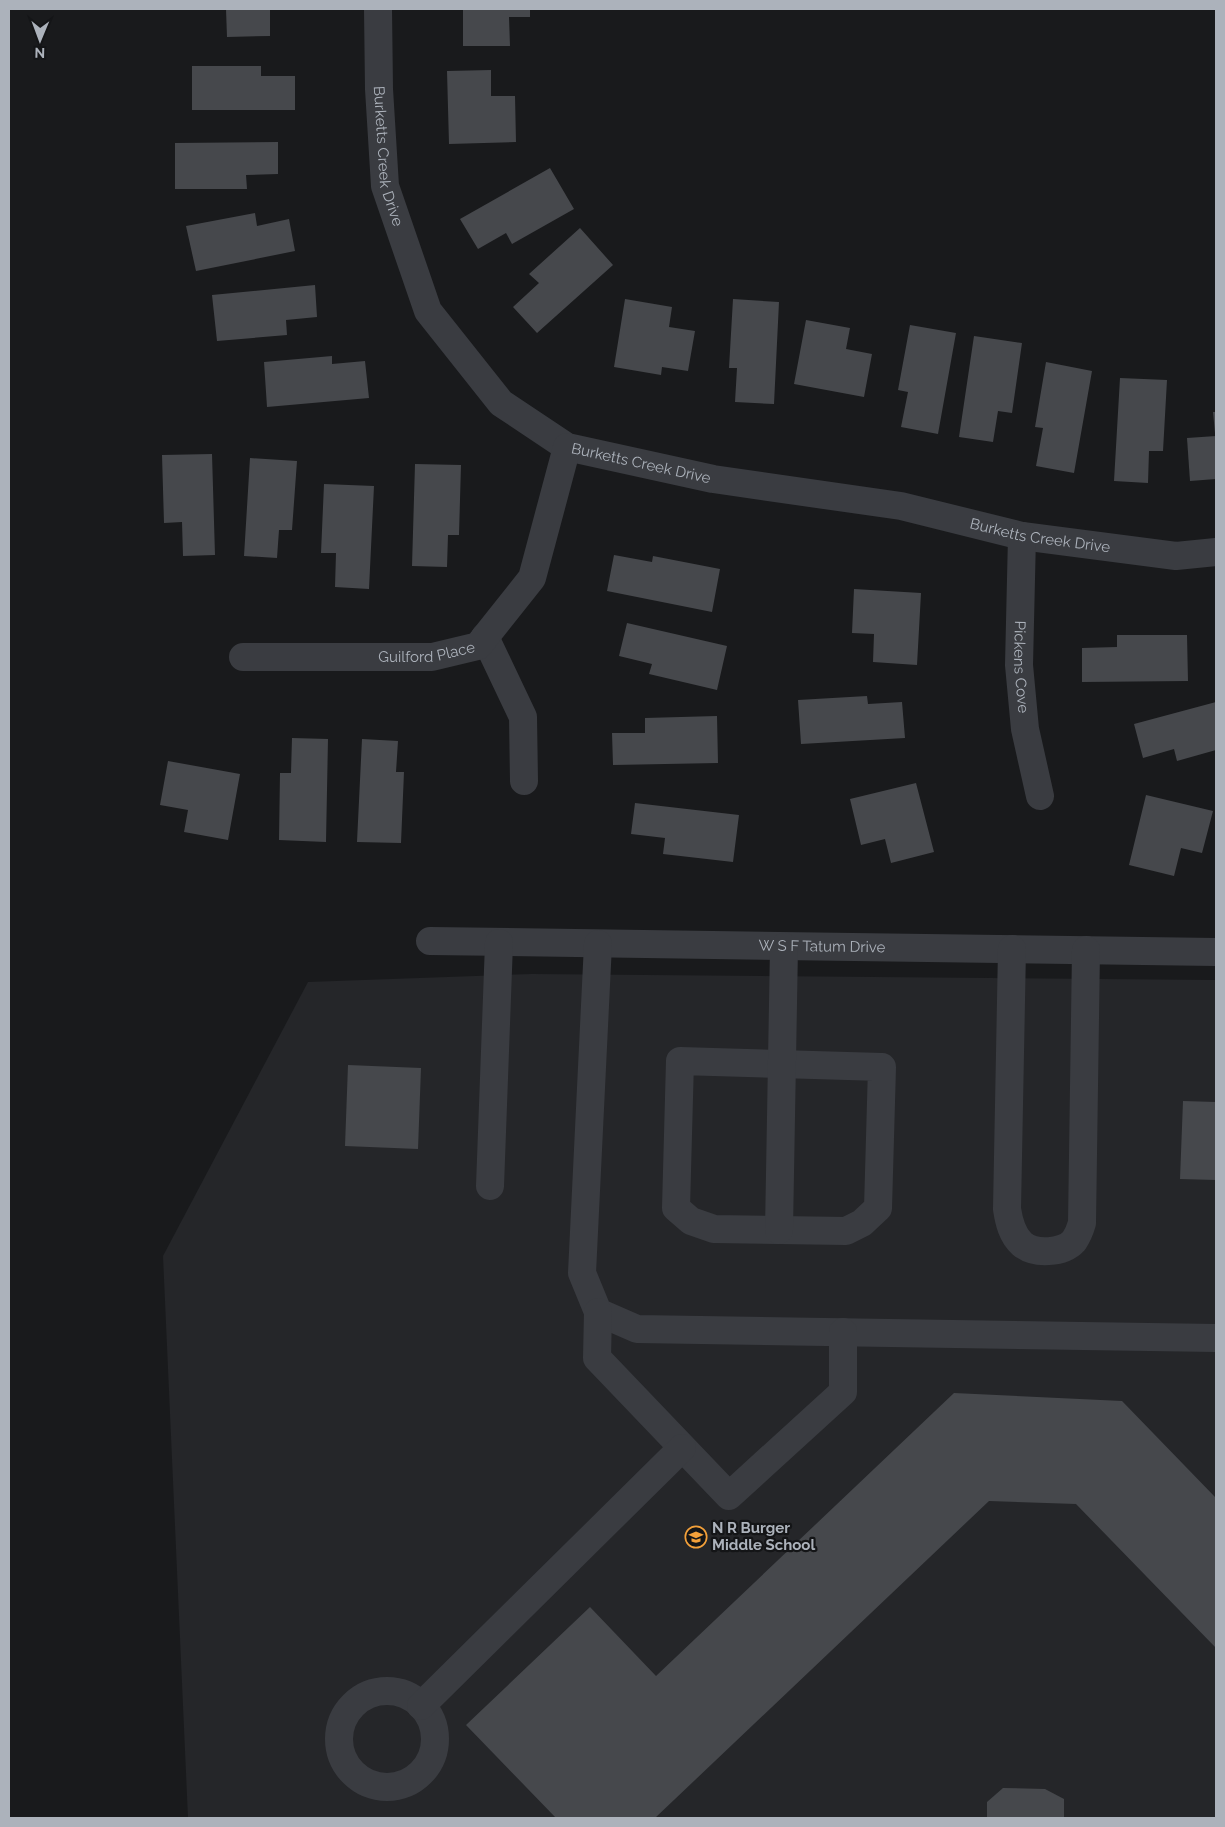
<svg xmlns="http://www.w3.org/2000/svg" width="1225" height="1827" viewBox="0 0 1225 1827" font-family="Raleway,sans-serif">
<rect width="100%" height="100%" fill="#191a1c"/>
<path fill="#252629" d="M532,974L1216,980V1818H188L163,1256L308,982Z"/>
<g fill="#46484c">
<path d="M226,9H270V36L227,37Z"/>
<path d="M463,9H530V17H509L510,46H463Z"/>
<path d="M192,66H261V76H295V110H192Z"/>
<path d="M491,70V96H515L516,142L449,144L447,71Z"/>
<path d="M278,142V174L246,175L247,189H175V143Z"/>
<path d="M550,168L574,209L512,244L506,233L478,249L460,219Z"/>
<path d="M255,213L257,226L289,219L295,251L196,271L186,226Z"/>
<path d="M580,228L613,265L537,333L513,307L539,283L529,274Z"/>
<path d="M315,285L317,317L286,320L287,335L217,341L212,295Z"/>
<path d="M625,299L672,307L669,327L695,331L688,371L662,367L661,375L614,367Z"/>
<path d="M733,299L779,302L774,404L735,402L737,368H729Z"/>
<path d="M806,320L850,328L846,349L872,354L864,397L794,384Z"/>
<path d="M910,325L956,333L938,434L901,427L908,392L898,390Z"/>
<path d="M974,336L1022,343L1012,413L998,411L993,442L959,437Z"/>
<path d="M332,356V364L365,361L369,398L267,407L264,362Z"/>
<path d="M1046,362L1092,371L1074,473L1036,466L1043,428L1035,427Z"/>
<path d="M1120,378L1167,380L1163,451H1149L1148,483L1114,481Z"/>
<path d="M1213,412H1216V433H1215Z"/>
<path d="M1216,436V479L1190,481L1187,438Z"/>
<path d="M212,454L215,555L183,556L182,522L164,523L162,455Z"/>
<path d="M250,458L297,461L292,530H279L277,558L244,556Z"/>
<path d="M415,464L461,465L459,535H448L447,567L412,566Z"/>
<path d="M324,484L374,486L369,589L335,587L336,553H321Z"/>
<path d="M614,555L652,562L653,556L720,569L712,612L607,591Z"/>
<path d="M854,589L921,593L917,665L873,662L874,634L852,633Z"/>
<path d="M627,623L727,646L717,690L649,674L652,664L619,656Z"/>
<path d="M1117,635H1187L1188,681L1082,682V648L1117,647Z"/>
<path d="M867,696L868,704L902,702L905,738L801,744L798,700Z"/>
<path d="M1216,702V750L1177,761L1174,749L1143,758L1134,724Z"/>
<path d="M717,716L718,763L613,765L612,733H645V718Z"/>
<path d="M292,738L328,739L326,842L279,840L280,773H291Z"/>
<path d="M362,739L398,741L396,772H404L401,843L357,842Z"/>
<path d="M168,761L240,774L228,840L184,832L188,810L160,805Z"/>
<path d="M916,783L934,852L891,863L885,839L861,845L850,799Z"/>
<path d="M1146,795L1213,811L1202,853L1181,848L1174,876L1129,865Z"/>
<path d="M635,803L739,815L733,862L663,854L665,838L631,834Z"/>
<path d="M348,1065L421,1068L418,1149L345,1146Z"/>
<path d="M1183,1101L1216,1102V1180L1180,1179Z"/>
<path d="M954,1393L1122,1401L1216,1498V1648L1076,1504L989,1501L655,1818H556L466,1725L590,1607L656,1676Z"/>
<path d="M1003,1788L1045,1789L1064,1799V1818H987V1802Z"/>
</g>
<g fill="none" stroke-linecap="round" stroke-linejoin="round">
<g stroke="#3a3c41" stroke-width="28">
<path id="s1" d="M378,9L379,89L385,186L428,311L501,403L567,447L713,479L901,506L1022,536L1176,556L1216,552"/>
<path id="s2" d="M1022,536L1019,665L1025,729L1040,796"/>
<path d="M485,637L523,717L524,781"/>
<path id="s3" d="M243,657H432L478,646L532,578L567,447"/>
<path id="s4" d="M430,941L1216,952"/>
<path d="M598,944L582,1273L598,1312L637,1329L1216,1338"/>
<path d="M1012,949L1007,1209C1009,1222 1012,1235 1022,1244C1035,1255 1063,1253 1074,1241C1078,1235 1080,1230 1082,1223L1086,950"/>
<path d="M680,1061L882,1067L878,1208L862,1223L846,1231L714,1229L691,1221L676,1208Z"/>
<path d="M490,1186L499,943"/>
<path d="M779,1230L784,947"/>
<path d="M598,1312L597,1358L729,1496L843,1392V1332"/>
<circle cx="387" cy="1739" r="48"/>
<path d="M421,1706L682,1448"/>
</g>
</g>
<defs>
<g id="school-ring" transform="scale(1.125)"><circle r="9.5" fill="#141517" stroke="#f3a03a" stroke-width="1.5"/><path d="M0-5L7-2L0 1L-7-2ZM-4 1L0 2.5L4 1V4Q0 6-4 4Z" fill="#f3a03a"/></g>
</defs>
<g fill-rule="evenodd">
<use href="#school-ring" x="696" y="1537"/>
</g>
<g text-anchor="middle" stroke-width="4.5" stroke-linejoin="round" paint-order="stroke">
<g font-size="15" fill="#acb2bb" stroke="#141517">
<text dy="5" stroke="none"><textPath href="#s1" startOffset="148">Burketts Creek Drive</textPath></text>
<text dy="5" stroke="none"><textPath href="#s1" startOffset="582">Burketts Creek Drive</textPath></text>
<text dy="5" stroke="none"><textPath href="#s1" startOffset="988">Burketts Creek Drive</textPath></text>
<text dy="5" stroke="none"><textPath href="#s3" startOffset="184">Guilford Place</textPath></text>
<text dy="5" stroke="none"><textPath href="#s2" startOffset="131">Pickens Cove</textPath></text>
<text dy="5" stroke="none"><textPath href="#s4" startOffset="392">W S F Tatum Drive</textPath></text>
</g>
<g font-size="15" font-weight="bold" fill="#acb2bb" stroke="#141517" text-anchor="start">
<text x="712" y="1533">N R Burger<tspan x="712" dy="17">Middle School</tspan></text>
</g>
</g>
<rect width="1225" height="1827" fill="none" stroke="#acb2bb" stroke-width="20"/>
<g transform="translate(40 40) rotate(181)" stroke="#141517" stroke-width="4" paint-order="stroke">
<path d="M0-4L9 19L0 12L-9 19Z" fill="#acb2bb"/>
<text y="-8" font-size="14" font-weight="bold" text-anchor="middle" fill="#acb2bb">N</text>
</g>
</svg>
